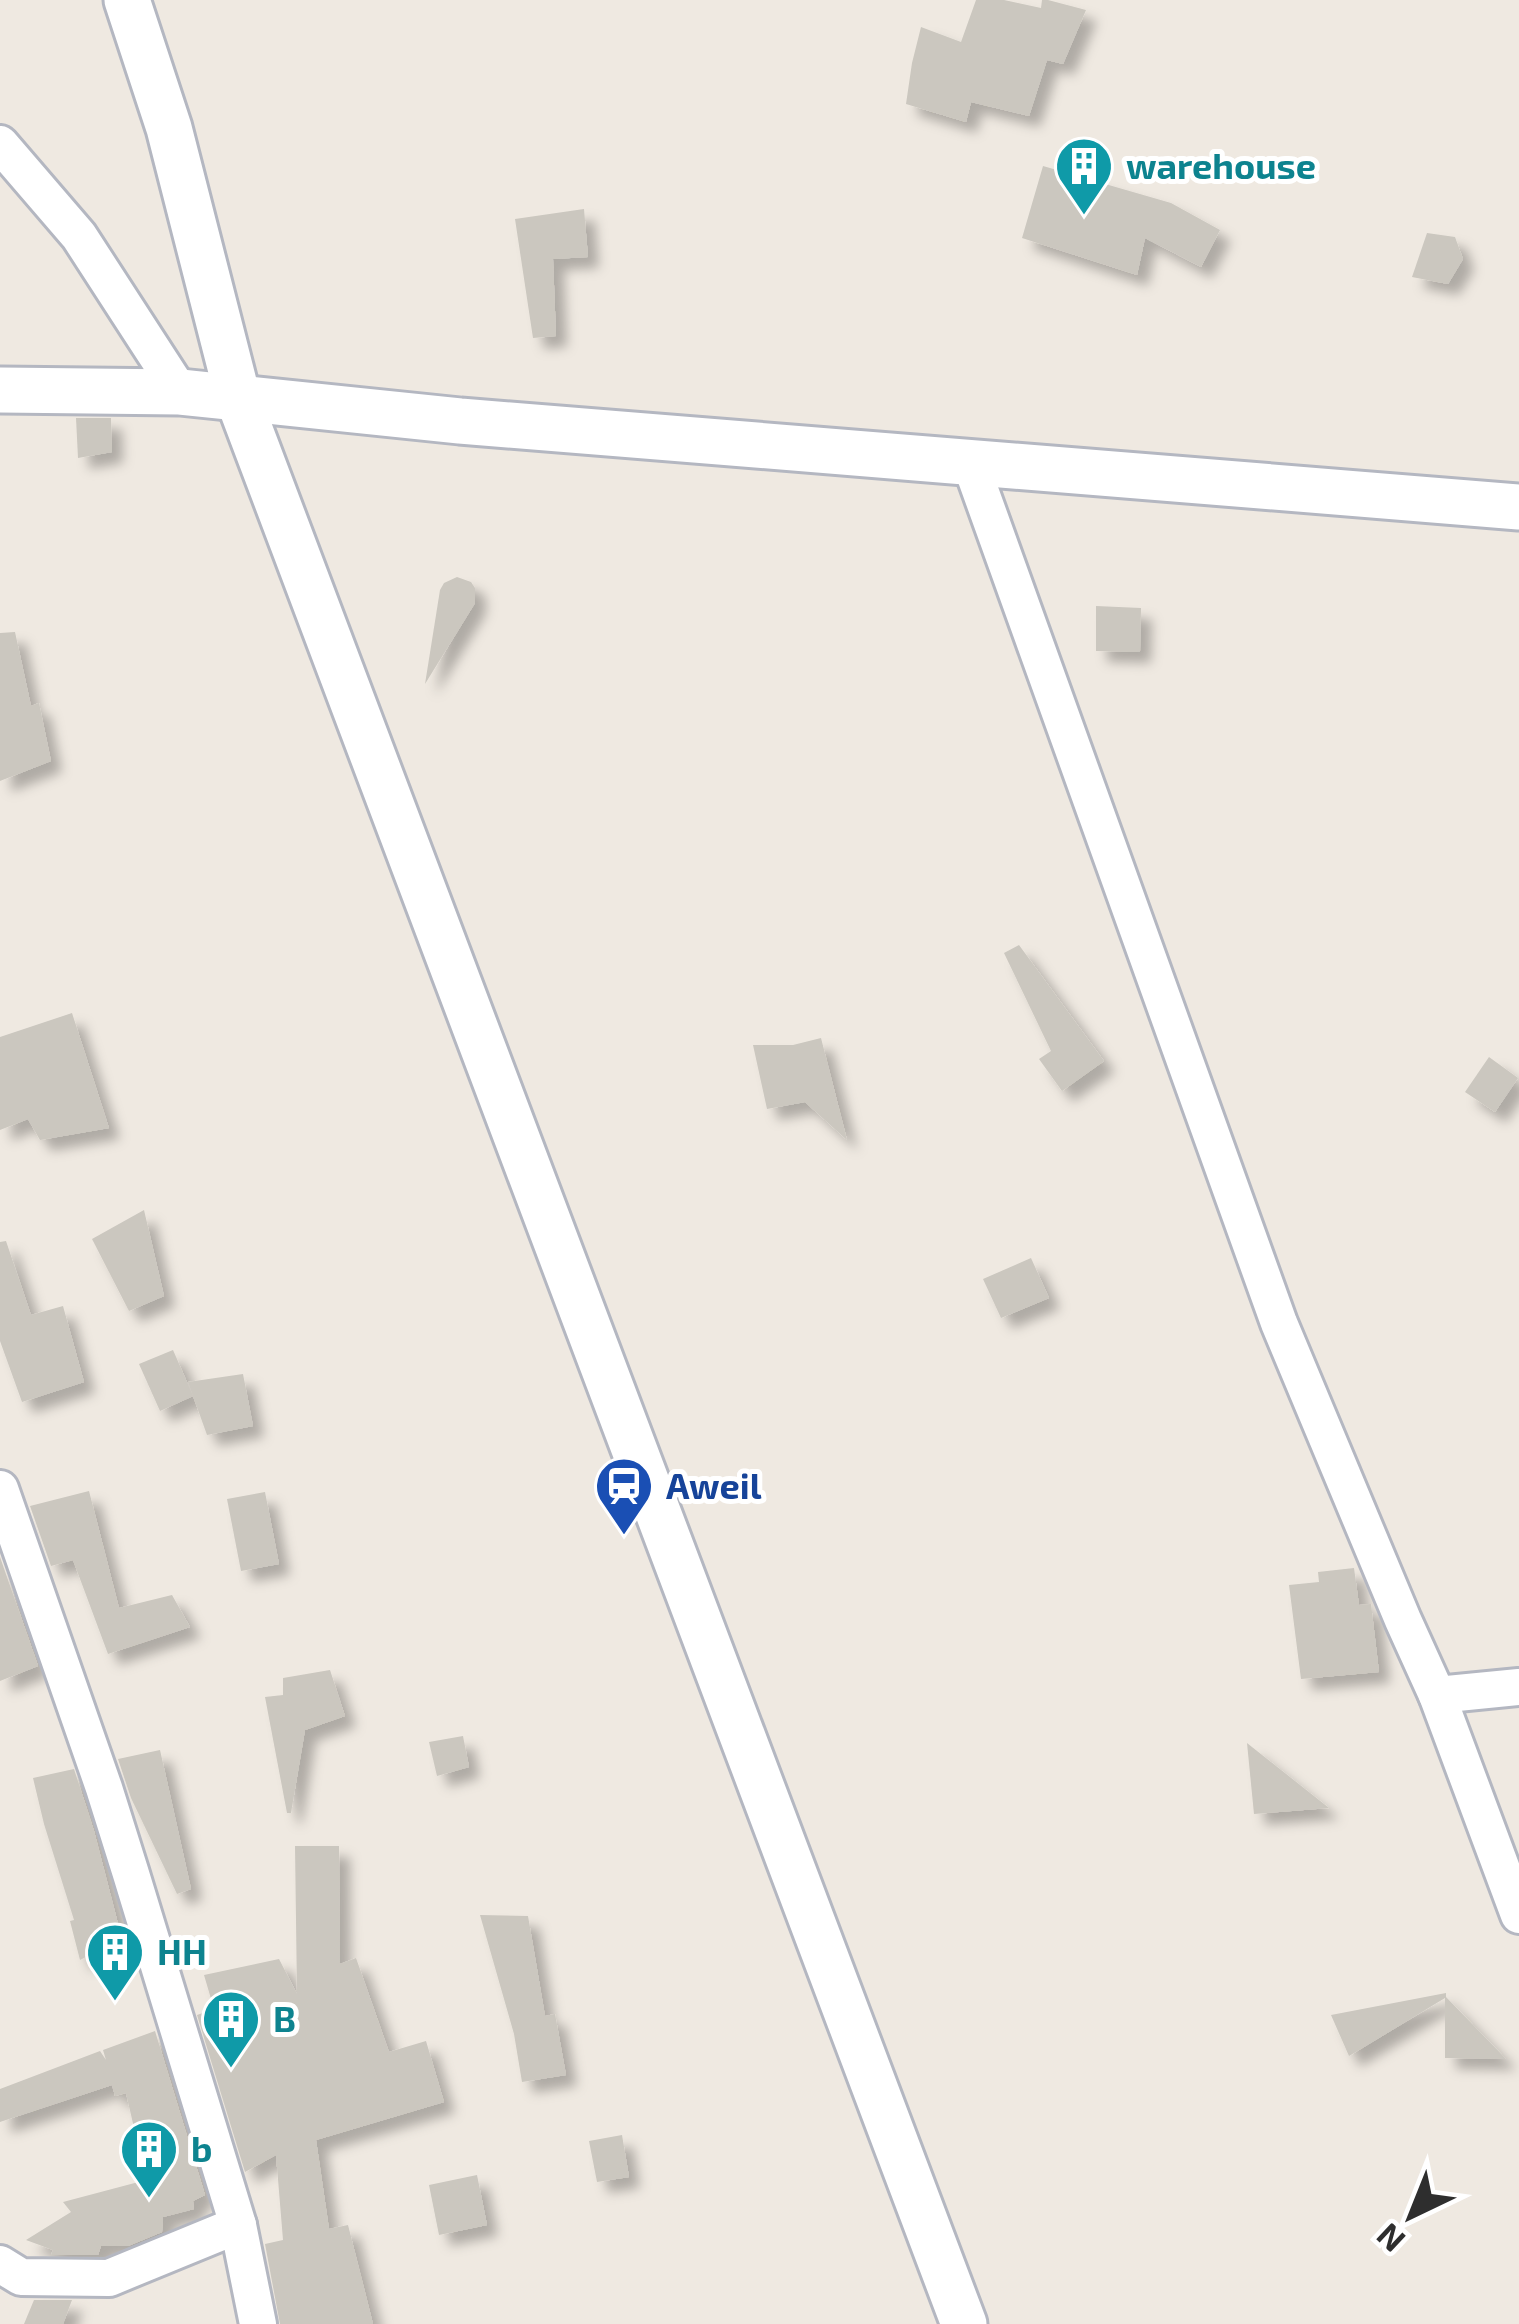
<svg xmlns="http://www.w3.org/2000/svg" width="1519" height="2324" viewBox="0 0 1519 2324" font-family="'Exo 2',sans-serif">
<defs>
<filter id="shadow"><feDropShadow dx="11" dy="11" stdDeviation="6" flood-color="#0004"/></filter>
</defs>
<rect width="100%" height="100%" fill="#efe9e1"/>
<g fill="#cbc7bf" filter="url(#shadow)">
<path d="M976,0H1004L1041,8L1042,0H1048L1086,10L1063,64L1047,60L1029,116L971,102L966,122L906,104L912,63L921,27L961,42Z"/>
<path d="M1043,166L1171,203L1220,230L1201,267L1145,238L1137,275L1022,238Z"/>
<path d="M584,209L588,257L553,259L556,336L533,338L515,219Z"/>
<path d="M1427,233L1455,237L1463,259L1448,284L1412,277Z"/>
<path d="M76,418H111L112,452L78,458Z"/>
<path d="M457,577L471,582L475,588V603L425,684L440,590L444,583Z"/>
<path d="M1096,606L1141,608L1140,652L1096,651Z"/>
<path d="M15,632L31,706L39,703L51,761L0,781V633Z"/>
<path d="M1019,945L1104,1061L1062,1091L1039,1059L1051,1051L1004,953Z"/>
<path d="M72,1013L109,1128L40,1140L28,1119L0,1130V1037Z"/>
<path d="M821,1038L847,1140L805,1102L767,1109L753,1045H793Z"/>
<path d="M1489,1057L1518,1078L1495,1112L1465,1092Z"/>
<path d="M144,1210L164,1296L129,1311L92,1239Z"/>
<path d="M6,1241L31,1315L63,1306L84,1382L22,1402L0,1341V1242Z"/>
<path d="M1031,1258L1049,1298L1001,1318L983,1279Z"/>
<path d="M173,1350L193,1396L160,1411L139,1364Z"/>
<path d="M243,1374L253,1426L207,1435L188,1382Z"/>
<path d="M89,1491L119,1608L172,1595L190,1627L108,1654L73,1560L51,1566L30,1506Z"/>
<path d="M265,1492L279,1564L241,1571L227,1499Z"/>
<path d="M0,1557L38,1666L0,1681Z"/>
<path d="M1354,1568L1359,1605L1371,1604L1379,1672L1301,1679L1289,1585L1319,1582L1318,1572Z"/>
<path d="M330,1670L345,1716L305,1730L291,1813H287L265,1697L283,1695V1678Z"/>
<path d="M463,1736L469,1767L437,1776L429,1742Z"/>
<path d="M1247,1743L1329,1808L1254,1814Z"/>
<path d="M160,1750L191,1889L177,1894L131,1798L118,1759Z"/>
<path d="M74,1769L94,1831L122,1939L80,1960L70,1921L74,1920L44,1824L33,1778Z"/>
<path d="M295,1846H339L340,1964L356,1958L389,2052L426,2041L444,2102L316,2140L329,2229L348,2225L373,2324H280L265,2244L283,2240L276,2155L245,2172L197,2015L214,2009L204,1975L279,1959L297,1994Z"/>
<path d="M480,1915L528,1916L545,2016L555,2014L566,2075L522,2082L514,2034Z"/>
<path d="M1446,1993V1997L1506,2059L1445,2058V1998L1349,2056L1331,2015Z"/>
<path d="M155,2031L205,2195L193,2201L194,2209L163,2217L162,2232L128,2246H101L98,2255H51L53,2250L26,2240L71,2212L63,2202L146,2180L126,2093L115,2096L112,2085L0,2122V2089L100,2051L106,2060L103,2050Z"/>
<path d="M622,2135L629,2177L597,2182L589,2141Z"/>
<path d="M477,2175L487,2225L439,2235L429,2185Z"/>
<path d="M34,2300H72L63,2324H24Z"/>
</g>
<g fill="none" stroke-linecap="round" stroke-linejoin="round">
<g stroke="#b4b7c1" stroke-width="42">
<g id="minor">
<path d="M0,144L79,236L180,392"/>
<path d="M970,462L1279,1323L1403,1620L1437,1695L1519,1915"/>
<path d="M0,1489L104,1788L131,1874L238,2225L258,2324"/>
<path d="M1437,1695L1519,1687"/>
<path d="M0,2264L21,2277L109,2278L238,2225"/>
</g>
</g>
<g stroke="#b4b7c1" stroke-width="51">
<g id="tertiary">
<path d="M127,0L169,128L238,398L964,2324"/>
<path d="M0,390L180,392L460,421L1519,507"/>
</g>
</g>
<use href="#minor" stroke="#fff" stroke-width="36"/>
<use href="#tertiary" stroke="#fff" stroke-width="45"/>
</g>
<defs>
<g id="building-pin" transform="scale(3)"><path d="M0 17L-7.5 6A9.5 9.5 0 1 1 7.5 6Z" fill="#0f9aa8" stroke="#fff"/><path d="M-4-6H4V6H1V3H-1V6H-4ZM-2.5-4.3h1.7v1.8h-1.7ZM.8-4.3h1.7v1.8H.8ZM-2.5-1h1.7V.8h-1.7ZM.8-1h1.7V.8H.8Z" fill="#fff"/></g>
<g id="station-pin" transform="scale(3)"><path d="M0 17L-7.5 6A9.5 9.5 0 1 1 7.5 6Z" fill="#1a4fb4" stroke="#fff"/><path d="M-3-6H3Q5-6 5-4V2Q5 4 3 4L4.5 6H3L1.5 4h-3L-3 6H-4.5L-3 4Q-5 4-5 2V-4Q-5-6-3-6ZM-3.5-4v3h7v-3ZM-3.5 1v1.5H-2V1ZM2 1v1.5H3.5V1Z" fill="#fff"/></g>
</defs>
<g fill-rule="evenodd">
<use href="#building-pin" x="1084" y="166"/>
<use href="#station-pin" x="624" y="1486"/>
<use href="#building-pin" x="115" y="1952"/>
<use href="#building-pin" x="231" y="2019"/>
<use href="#building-pin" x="149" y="2149"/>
</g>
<g text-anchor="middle" stroke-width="10" stroke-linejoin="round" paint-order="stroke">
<g font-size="36" font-weight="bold" fill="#0d838f" stroke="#fff" text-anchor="start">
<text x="1126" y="179">warehouse</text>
<text x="157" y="1965">HH</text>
<text x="273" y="2032">B</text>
<text x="191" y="2162">b</text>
</g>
<g font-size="36" font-weight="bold" fill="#164399" stroke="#fff" text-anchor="start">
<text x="666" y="1499">Aweil</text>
</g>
</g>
<g transform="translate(1411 2216) rotate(223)" stroke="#ffffff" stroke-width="9" paint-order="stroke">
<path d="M0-9L21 45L0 30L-21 45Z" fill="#2e2e2e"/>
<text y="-18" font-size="33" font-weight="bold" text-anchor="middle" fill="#2e2e2e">N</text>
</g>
</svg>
